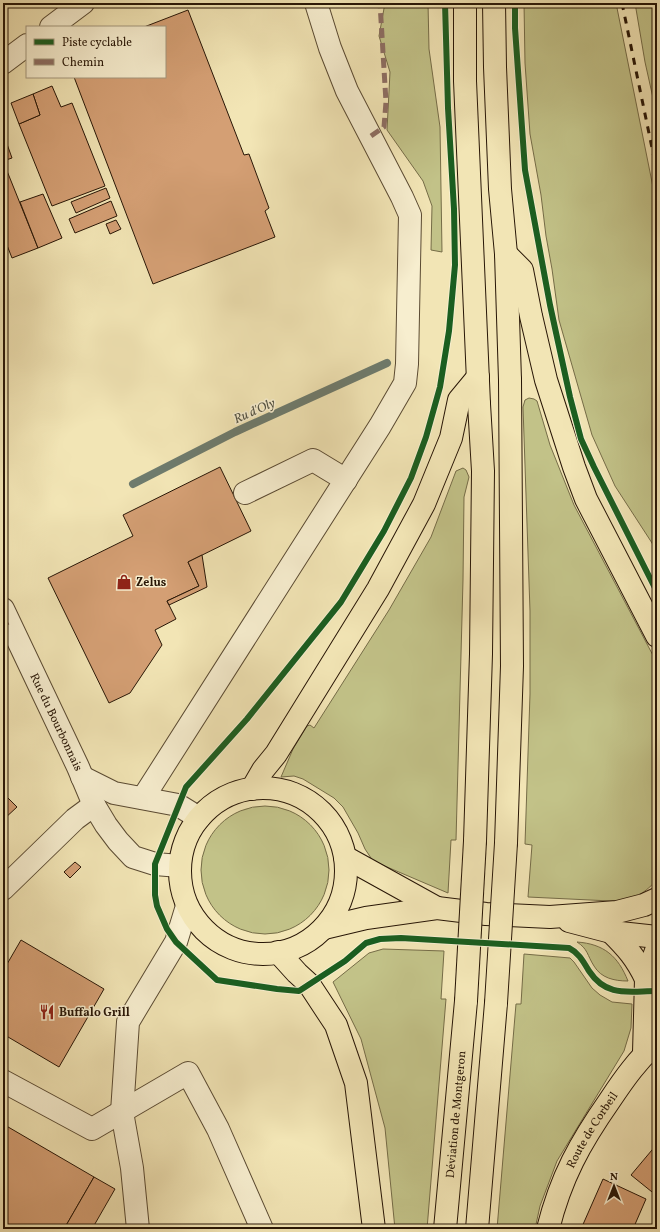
<svg xmlns="http://www.w3.org/2000/svg" width="660" height="1232" viewBox="0 0 660 1232" font-family="Vollkorn,serif">
<rect width="100%" height="100%" fill="#f2e5b5"/>
<filter id="stains"><feTurbulence type="fractalNoise" baseFrequency=".005" numOctaves="4"/><feColorMatrix values="0 0 0 0 .2 0 0 0 0 .09 0 0 0 0 .02 0 0 0 .5 -.17"/></filter>
<radialGradient id="worn" r=".72"><stop offset=".6" stop-color="#630" stop-opacity="0"/><stop offset="1" stop-color="#630" stop-opacity=".3"/></radialGradient>
<g fill="#c2c288" stroke="#756c47">
<path d="M385,3H428L429,49L440,127L442,252L431,250L432,206L423,181L387,130L390,72L379,36Z"/>
<path d="M524,3H616L657,207V553L652,543L615,486L592,435L559,320L552,269L546,236L541,195L530,134L525,63Z"/>
<path d="M635,3H657V116L645,62Z"/>
<path d="M529,398L534,399L537,401L550,445L574,505L657,663V880C641,896 634,900 611,901L528,897L532,845L525,844L530,694V611L523,407L525,400Z"/>
<path d="M463,468L466,470L469,477L464,497L463,580L456,840H451L448,893L373,861L365,849L358,833L343,807L334,798L303,779L294,776L281,777L293,749L307,726L310,725L314,728L389,610L431,537L456,471Z"/>
<circle cx="265" cy="870" r="64"/>
<path d="M577,942C604,944 618,956 628,981C614,981 601,978 594,966C587,955 588,949 577,942Z"/>
<path d="M383,949L444,951L441,999H446L427,1229H395L385,1128L361,1039L333,982L369,953Z"/>
<path d="M524,954L570,958L574,962L592,988L600,995L612,1002L632,1004L631,1028L624,1051L557,1161L540,1206L535,1229H497L516,1004H521Z"/>
</g>
<g fill="none" stroke-linecap="round" stroke-linejoin="round">
<path stroke="#6e7b6d" stroke-width="8" d="M133,484L235,432L387,363"/>
</g>
<g fill="#d49f74" stroke="#281606">
<path d="M188,10L244,155L249,154L269,208L265,211L275,237L153,284L74,77H165V27H144Z"/>
<path d="M52,86L61,107L72,103L105,186L52,206L19,124L40,115L33,94Z"/>
<path d="M33,94L40,115L19,124L11,103Z"/>
<path d="M7,144L12,158L3,161L38,248L12,258L3,235V146Z"/>
<path d="M106,188L110,198L76,213L71,202Z"/>
<path d="M43,194L62,238L38,248L20,202Z"/>
<path d="M111,201L117,216L75,233L69,219Z"/>
<path d="M116,220L121,229L110,234L106,224Z"/>
<path d="M220,467L251,531L188,562L199,586L167,601L176,619L155,630L162,645L130,693L109,703L48,578L133,536L123,515Z"/>
<path d="M202,555L207,587L169,605L167,601L199,586L188,562Z"/>
<path d="M3,793L17,807L3,820Z"/>
<path d="M75,862L81,867L70,878L64,872Z"/>
<path d="M21,940L104,989L59,1067L3,1034V971Z"/>
<path d="M3,1124L94,1177L64,1229H3Z"/>
<path d="M657,1144V1196L631,1175Z"/>
<path d="M94,1177L115,1189L92,1229H64Z"/>
<path d="M603,1179L646,1199L633,1229H581Z"/>
</g>
<g fill="none" stroke-linecap="round" stroke-linejoin="round">
<g stroke="#5a4a32" stroke-width="24">
<g id="minor">
<path d="M51,27L83,3"/>
<path d="M3,63L27,45"/>
<path d="M245,493L313,460L346,480"/>
<path id="s1" d="M3,609L78,767L94,805L106,825L118,841L133,857L155,864L180,866"/>
<path d="M82,777L114,793L178,805L199,818"/>
<path d="M143,798L380,426L405,383L407,364L410,215L402,197L347,91L330,48L316,3"/>
<path d="M3,889L75,819L94,805"/>
<path d="M3,1081L92,1129L188,1073L218,1129L262,1229"/>
<path d="M138,1229L132,1168L122,1112L128,1022L176,942L187,906"/>
</g>
</g>
<g stroke="#281606" stroke-width="24">
<g id="major">
<circle cx="263" cy="871" r="83"/>
<path d="M475,841L481,654L483,471L479,404"/>
<path d="M506,843L512,666L510,380"/>
<path d="M345,857L437,908"/>
<path d="M569,921L611,932L657,937"/>
<path d="M324,928L366,918L437,908L486,914L550,917L617,912L644,905L657,899"/>
<path d="M611,932C627,948 636,958 646,979"/>
<path d="M278,952L297,973L309,984L336,1025L356,1083L374,1229"/>
<path d="M644,1053L646,979L657,948"/>
<path id="s2" d="M445,1229L466,1001"/>
<path d="M477,1229L496,1003"/>
<path id="s3" d="M548,1229C561,1177 580,1143 610,1100C624,1079 638,1059 657,1043"/>
</g>
</g>
<g stroke="#281606" stroke-width="24">
<g id="highway">
<path d="M465,3V81L479,404"/>
<path d="M494,3L495,67L500,189L506,254L510,380"/>
<path d="M506,254L522,270L531,316L546,380L574,467L586,499L657,636"/>
<path d="M252,789L263,770L276,754L378,589L424,504L451,438L459,400L478,377"/>
</g>
</g>
<use href="#minor" stroke="#f7eecf" stroke-width="22"/>
<use href="#major" stroke="#f2e5b5" stroke-width="22"/>
<use href="#highway" stroke="#f2e5b5" stroke-width="22"/>
<path stroke="#281606" stroke-width="3" stroke-dasharray="7 7" stroke-linecap="butt" d="M622,3L657,172"/>
<g stroke="#281606" stroke-width="24" stroke-linecap="butt">
<g id="major-bridge">
<path d="M466,1001L475,841"/>
<path d="M496,1003L506,843"/>
</g>
</g>
<use href="#major-bridge" stroke="#f2e5b5" stroke-width="22"/>
<g stroke="#8d6e63" stroke-width="5" stroke-dasharray="10 5" stroke-linecap="butt">
<path d="M371,136L384,127L386,102L380,3"/>
<path d="M3,625L8,622"/>
</g>
<g stroke="#f7eecf" stroke-width="8">
<g id="cycleway">
<path d="M445,3L448,108L454,209L455,265L449,331L440,387L426,437L411,478L384,531L341,602L247,719L186,787L155,864V895L157,906L167,929L176,942L217,980L277,989L299,991L345,961L366,943L380,939L401,938L569,948C579,953 583,961 589,971C607,998 629,991 657,991"/>
<path d="M515,3V28L525,170L550,305L570,397L581,439L594,467L657,592"/>
</g>
</g>
<use href="#cycleway" stroke="#1b5e20" stroke-width="6"/>
</g>
<defs>
<g id="shop-bare" transform="scale(1.2)"><path d="M-5-2.5h2.3a2.7 3.5 0 0 1 5.4 0H5L5.5 6h-11ZM-1.5-2.5h3a1.5 2.3 0 0 0-3 0Z" fill="#8f2418" stroke="#f7eecf" stroke-width="2.5" paint-order="stroke"/></g>
<g id="restaurant-bare" transform="scale(1.2)"><path d="M-5-6h1v4h1v-4h1v4h1v-4h1v5L-1.5 .5V6h-2V.5L-5-1ZM5-6V6H3V1.5H1.5Q1.5-4 5-6Z" fill="#8f2418" stroke="#f7eecf" stroke-width="2.5" paint-order="stroke"/></g>
</defs>
<g fill-rule="evenodd">
<use href="#shop-bare" x="124" y="582"/>
<use href="#restaurant-bare" x="47" y="1012"/>
</g>
<g text-anchor="middle" stroke-width="3" stroke-linejoin="round" paint-order="stroke">
<g font-size="12" font-weight="bold" fill="#281606" stroke="#f7eecf" text-anchor="start">
<text x="136" y="586">Zelus</text>
<text x="59" y="1016">Buffalo Grill</text>
</g>
<g font-size="12" fill="#281606" stroke="#f7eecf">
<text dy="4" stroke="none"><textPath href="#s1" startOffset="125">Rue du Bourbonnais</textPath></text>
<text dy="4" stroke="none"><textPath href="#s2" startOffset="115">Déviation de Montgeron</textPath></text>
<text dy="4" stroke="none"><textPath href="#s3" startOffset="109">Route de Corbeil</textPath></text>
</g>
<g font-size="13" font-style="italic" fill="#515142" stroke="#f7eecf">
<text transform="translate(254 410) rotate(-24)" y="5">Ru d'Oly</text>
</g>
</g>
<rect width="660" height="1232" fill="none" stroke="#f2e5b5" stroke-width="16"/>
<rect x="4" y="4" width="652" height="1224" fill="none" stroke="#281606" stroke-width="2"/>
<rect x="8" y="8" width="644" height="1216" fill="none" stroke="#281606"/>
<rect x="26" y="26" width="140" height="52" fill="#f7eecf" stroke="#a4987f"/>
<rect x="34" y="39" width="20" height="6" fill="#1b5e20" stroke="#a4987f"/>
<text x="62" y="46" font-size="12" fill="#281606">Piste cyclable</text>
<rect x="34" y="59" width="20" height="6" fill="#8d6e63" stroke="#a4987f"/>
<text x="62" y="66" font-size="12" fill="#281606">Chemin</text>
<g transform="translate(614 1186)" stroke="#f7eecf" stroke-width="3" paint-order="stroke">
<path d="M0-3L7 15L0 10L-7 15Z" fill="#281606"/>
<text y="-6" font-size="11" font-weight="bold" text-anchor="middle" fill="#281606">N</text>
</g>
<rect width="100%" height="100%" filter="url(#stains)"/>
<rect width="100%" height="100%" fill="url(#worn)"/>
</svg>
